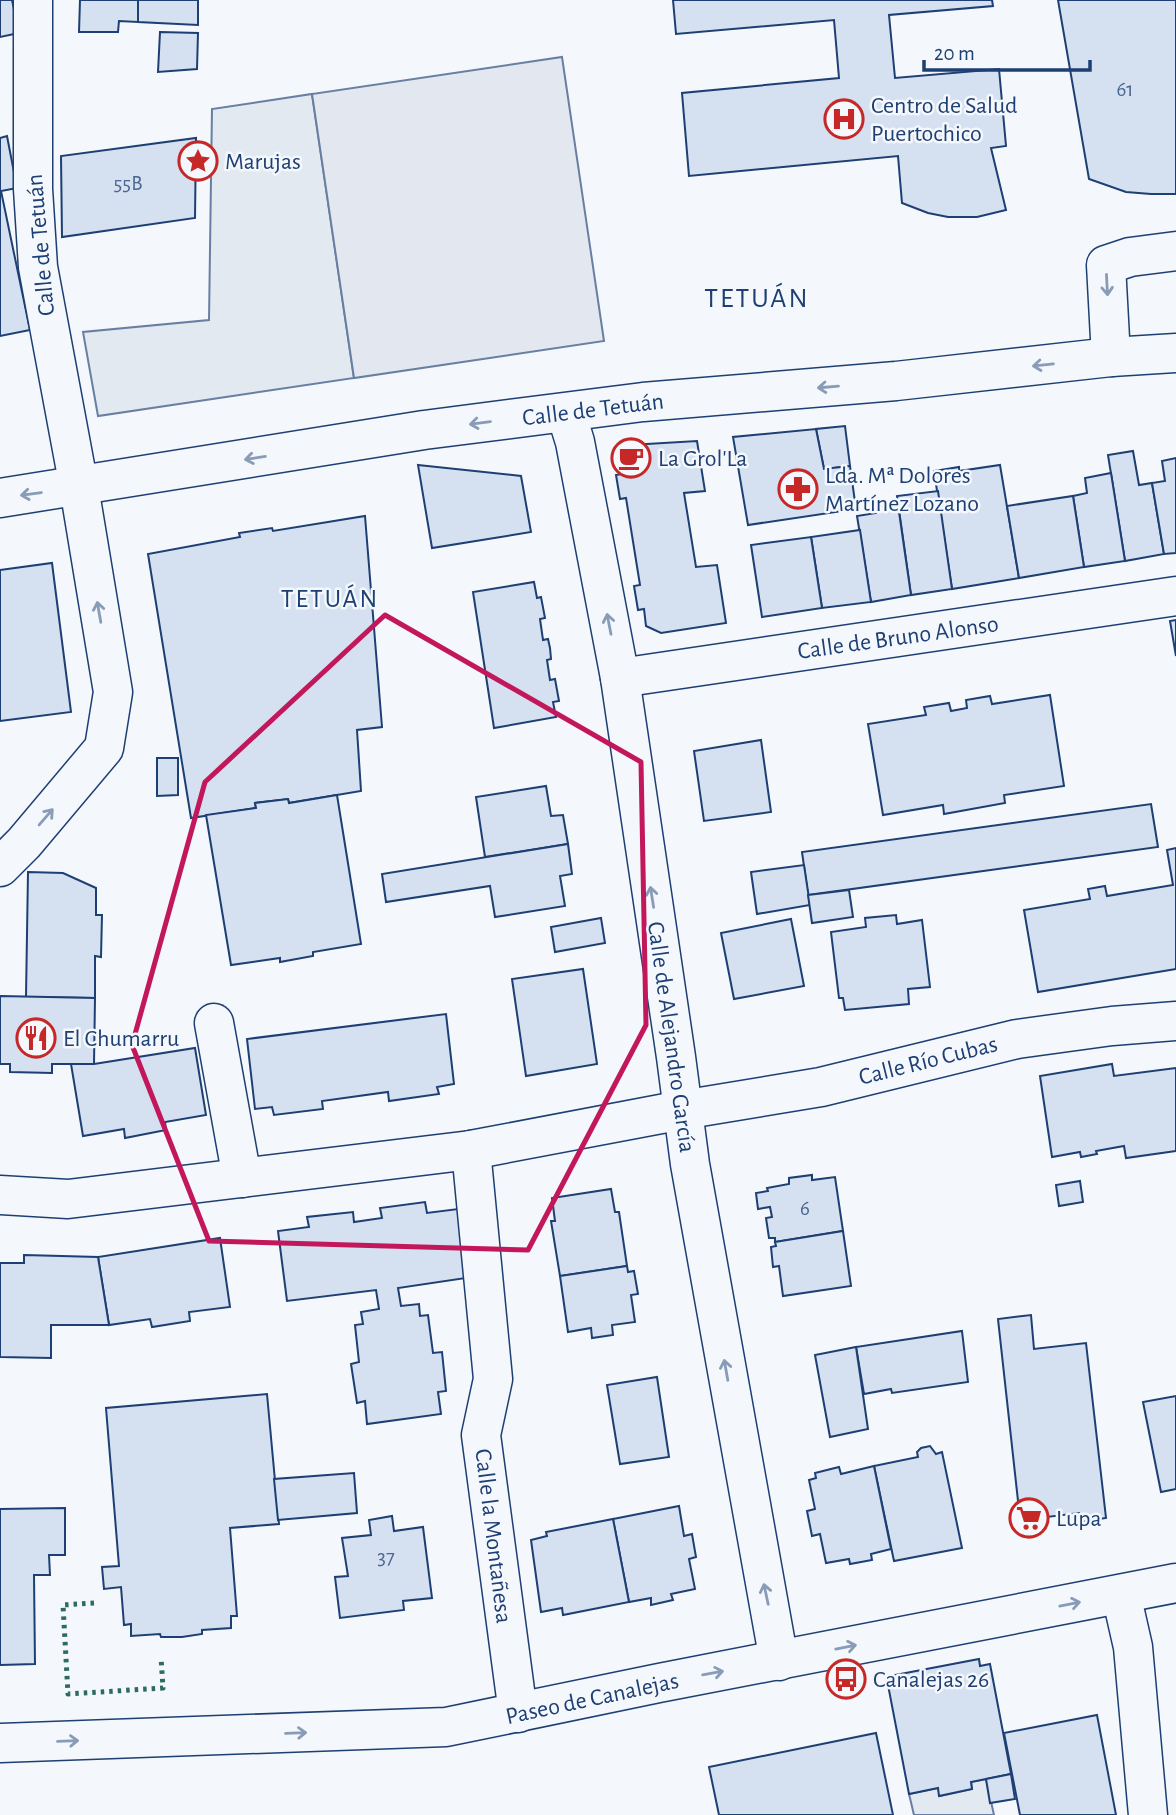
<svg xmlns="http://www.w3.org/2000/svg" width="1176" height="1815" viewBox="0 0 1176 1815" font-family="'Alegreya Sans',sans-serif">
<rect width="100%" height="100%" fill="#f4f7fb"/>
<g fill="#e3e9f0" stroke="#687fa3" stroke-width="2">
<path d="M312,94L354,378L98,416L83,332L209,320L212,109Z"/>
<path d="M986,1779L994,1815H914L909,1794L938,1788L940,1796L972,1789L971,1782Z"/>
</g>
<path fill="#e3e8f0" stroke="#687fa3" stroke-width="2" d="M562,57L604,341L354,378L312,94Z"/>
<g fill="#d5e0f0" stroke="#1d3f73" stroke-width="2">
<path d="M0,0H12L19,33L0,37Z"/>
<path d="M80,0H138V22L119,21L118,32H79Z"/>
<path d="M138,0H198V25L138,22Z"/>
<path d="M673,0H992L993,6L889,15L895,78L999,69L1006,146L991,148L1006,210L977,217H948L928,213L902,203L898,156L689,176L682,93L839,78L834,20L676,34Z"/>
<path d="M1058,0H1176V194H1151L1126,192L1089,179Z"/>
<path d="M160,32L198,33L197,69L158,72Z"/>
<path d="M7,136L17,188L1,191L30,330L0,336V138Z"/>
<path d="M196,138L195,218L62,237L61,156Z"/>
<path d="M845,426L850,466L824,469L816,429Z"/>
<path d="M816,429L824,469L850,466L856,509L748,525L733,437Z"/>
<path d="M697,441L705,491L684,493L696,567L717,565L726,623L661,633L646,626L644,609L638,610L634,586L640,585L626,498L620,499L616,475L622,474L620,457L630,445Z"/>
<path d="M1133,451L1139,485L1152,483L1164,554L1125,561L1108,455Z"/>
<path d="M1176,458V553L1164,554L1152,483L1165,481L1162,461Z"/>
<path d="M418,465L521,476L531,532L432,548Z"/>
<path d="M1000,465L1019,578L952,589L934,471L959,467V471Z"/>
<path d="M1111,473L1125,561L1084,567L1073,496L1087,493L1085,478Z"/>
<path d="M938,491L952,589L911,595L897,496Z"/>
<path d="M1073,496L1084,567L1019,578L1007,506Z"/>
<path d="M898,505L911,595L871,602L857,516L876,513L875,508Z"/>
<path d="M365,516L382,727L357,730L361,791L289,803L288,799L255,803L256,808L191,818L148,554L240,537L239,533L272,528L273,531Z"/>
<path d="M860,530L871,602L822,608L811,537Z"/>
<path d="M811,537L822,608L762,617L751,545Z"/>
<path d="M52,563L71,712L0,721V570Z"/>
<path d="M534,582L537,598L541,597L545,618L540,619L543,640L548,639L550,648L551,659L547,660L550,680L555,679L559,701L553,702L556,717L494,728L473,592Z"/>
<path d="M1176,620V656L1170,621Z"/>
<path d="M1050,695L1064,786L1004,795L1005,803L944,814L943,805L883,815L868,724L926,715L924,707L949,703L951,711L967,708L966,700L990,696L992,704Z"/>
<path d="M761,740L771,812L704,821L694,751Z"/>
<path d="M157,758H178V795L157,796Z"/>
<path d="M546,786L551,816L563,815L568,844L485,857L476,797Z"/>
<path d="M337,795L361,944L313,952V956L280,962V958L231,965L206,815L256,808L255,803L288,799L289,803Z"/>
<path d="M1151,804L1158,847L808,895L802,852Z"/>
<path d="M568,844L572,874L560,876L565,906L495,917L490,886L386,902L382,874Z"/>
<path d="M1176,848V969L1038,992L1024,910L1090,899L1088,889L1105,886L1107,896L1173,885L1167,850Z"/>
<path d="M804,865L810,905L757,914L751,872Z"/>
<path d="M28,872L63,873L96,888V915H102L101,957L95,956V998L26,997Z"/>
<path d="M849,890L853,917L812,923L808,895Z"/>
<path d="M896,915L897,924L922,920L930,987L908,989L909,1004L845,1010L843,998H839L831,932L866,927L865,918Z"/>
<path d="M601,918L605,943L555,952L551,927Z"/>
<path d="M791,919L804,986L734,999L721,933Z"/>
<path d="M583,969L597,1064L526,1076L512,979Z"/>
<path d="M0,996L95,998L94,1064H52V1073L10,1072V1064H0Z"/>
<path d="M446,1014L454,1084L437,1087L439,1094L389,1101L388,1092L322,1101L323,1109L274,1115L272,1107L255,1109L247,1039Z"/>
<path d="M195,1048L206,1115L165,1122L166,1130L125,1138L124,1129L83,1136L71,1064H94Z"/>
<path d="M1112,1064L1114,1076L1176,1068V1151L1126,1158L1124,1146L1096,1151L1097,1154L1081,1157L1080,1152L1052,1157L1040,1076Z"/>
<path d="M812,1175V1180L835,1177L843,1231L775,1242V1238H769L766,1218L772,1217L770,1207L758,1209L756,1193L768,1191L767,1188L789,1184V1178Z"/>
<path d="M1080,1181L1083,1202L1059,1206L1056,1185Z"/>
<path d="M611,1189L615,1212H619L627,1266L560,1276L551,1221H555L552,1198Z"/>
<path d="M425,1202L427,1213L458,1209L466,1278L398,1288L401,1306L419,1304L420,1316L428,1315L433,1353L442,1352L446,1391L438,1392L441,1414L367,1424L365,1401L357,1403L351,1364L359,1362L355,1325L363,1324L361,1312L379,1309L376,1290L287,1301L278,1231L309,1227L307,1217L353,1212L354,1222L382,1218L380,1208Z"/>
<path d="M843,1231L851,1286L783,1296L779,1266L773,1267L771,1247L776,1246L775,1242Z"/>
<path d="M220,1238L230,1307L189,1312L190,1321L152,1327L150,1319L109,1325L98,1257Z"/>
<path d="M24,1255L98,1257L109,1325H51V1358L0,1357V1263H24Z"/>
<path d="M627,1266L628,1272L634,1271L638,1294L631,1295L635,1322L612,1325L613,1335L592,1338L591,1328L568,1332L560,1276Z"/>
<path d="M1031,1315L1034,1349L1086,1343L1106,1518L1080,1522L1079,1513L1046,1517L1047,1525L1021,1528L998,1319Z"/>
<path d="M962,1331L968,1382L892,1393L891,1389L864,1394L856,1347Z"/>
<path d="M856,1347L868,1429L830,1437L815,1355Z"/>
<path d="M657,1377L669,1457L620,1464L607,1385Z"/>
<path d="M267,1394L279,1524L230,1528L237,1616H231V1628L202,1630V1634L182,1637H161L160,1634L131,1636V1624L124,1625L121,1587L104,1589L102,1567L119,1566L106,1408Z"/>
<path d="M1176,1396V1489L1161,1492L1143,1402Z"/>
<path d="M930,1446L936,1454L942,1452L962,1548L894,1561L874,1466L918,1457L917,1452L921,1448Z"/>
<path d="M874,1466L891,1549L871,1554L872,1560L850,1564L849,1559L826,1563L820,1534L812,1536L807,1511L815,1509L809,1480L816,1478L815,1473L839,1467L841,1474Z"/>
<path d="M354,1473L357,1513L278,1520L274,1479Z"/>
<path d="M679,1506L684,1536L692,1534L696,1557L689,1559L695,1589L671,1594L673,1600L651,1605V1598L629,1602L613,1519Z"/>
<path d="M65,1508V1555H49L50,1575H34L35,1664L0,1665V1509Z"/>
<path d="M392,1516L394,1531L423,1527L432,1598L403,1601L404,1610L340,1618L335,1577L348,1576L342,1538L371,1535L369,1520Z"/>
<path d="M613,1519L629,1602L563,1615L562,1608L541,1612L531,1540L547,1536L546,1532Z"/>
<path d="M979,1659L980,1666L990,1664L1011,1774L971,1782L972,1789L939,1796L938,1788L909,1794L888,1685L897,1683L895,1675Z"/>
<path d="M1097,1715L1116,1815H1020L1004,1733Z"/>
<path d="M876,1733L893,1815H719L709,1767Z"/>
<path d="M1011,1774L1015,1799L990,1803L986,1779Z"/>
</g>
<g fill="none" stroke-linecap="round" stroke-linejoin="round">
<g stroke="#1d3f73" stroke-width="41">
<g id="minor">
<path d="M1111,357L1106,265L1130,257L1176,251"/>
<path d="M566,413L575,442L620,678L676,1057L690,1164L779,1661"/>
<path d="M0,498L424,430L643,402L896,381L1111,357L1176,353"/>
<path d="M620,678L1176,596"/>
<path d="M0,867L24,843L104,748L113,692L79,487L38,267L33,189V0"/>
<path d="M214,1023L242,1178"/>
<path d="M471,1150L493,1379L481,1435L518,1713"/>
<path d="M0,1195L68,1199L471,1150L682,1110L821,1087L1017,1039L1112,1026L1176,1021"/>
<path d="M1121,1594L1133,1647L1148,1815"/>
<path d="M0,1743L446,1727L659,1683L1176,1583"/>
</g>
</g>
<use href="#minor" stroke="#f4f7fb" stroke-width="38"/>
<path stroke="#2c6c60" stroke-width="5" stroke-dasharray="3.5 5" stroke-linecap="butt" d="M94,1603L63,1605L68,1694L163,1688L161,1657"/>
</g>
<defs><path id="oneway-shaft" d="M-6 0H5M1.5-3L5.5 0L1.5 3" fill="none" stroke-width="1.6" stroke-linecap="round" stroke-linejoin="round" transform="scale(1.75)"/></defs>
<g stroke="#889bb7">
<use href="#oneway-shaft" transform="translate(1107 285) rotate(87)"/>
<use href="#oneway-shaft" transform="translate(1043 365) rotate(174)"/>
<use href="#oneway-shaft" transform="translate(828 387) rotate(175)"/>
<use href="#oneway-shaft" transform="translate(480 423) rotate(173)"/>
<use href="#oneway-shaft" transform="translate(255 458) rotate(171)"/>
<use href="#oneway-shaft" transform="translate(31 494) rotate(172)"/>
<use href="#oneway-shaft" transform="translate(99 612) rotate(-100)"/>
<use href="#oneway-shaft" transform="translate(609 624) rotate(-101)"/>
<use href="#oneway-shaft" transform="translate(46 817) rotate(-49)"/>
<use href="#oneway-shaft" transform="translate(652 897) rotate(-99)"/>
<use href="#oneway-shaft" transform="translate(726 1370) rotate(-100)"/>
<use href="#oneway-shaft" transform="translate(766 1594) rotate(-102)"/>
<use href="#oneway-shaft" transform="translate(1070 1604) rotate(-11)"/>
<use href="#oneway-shaft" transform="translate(846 1647) rotate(-11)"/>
<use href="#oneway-shaft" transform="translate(713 1673) rotate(-10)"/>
<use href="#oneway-shaft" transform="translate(296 1733) rotate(-2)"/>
<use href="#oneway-shaft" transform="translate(68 1741) rotate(-2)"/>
</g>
<path fill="none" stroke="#c2185b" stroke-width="5" stroke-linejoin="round" d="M385,615L641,762L646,1025L528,1250L209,1241L132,1045L205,782Z"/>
<defs>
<g id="hospital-ring" transform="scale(2.0125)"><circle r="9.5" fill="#f4f7fb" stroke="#c62828" stroke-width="1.5"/><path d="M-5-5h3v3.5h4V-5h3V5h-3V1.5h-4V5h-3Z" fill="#c62828"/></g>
<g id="sight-ring" transform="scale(2.0125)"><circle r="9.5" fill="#f4f7fb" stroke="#c62828" stroke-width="1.5"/><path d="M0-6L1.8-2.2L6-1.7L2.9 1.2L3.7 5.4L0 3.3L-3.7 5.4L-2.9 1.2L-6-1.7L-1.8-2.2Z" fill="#c62828"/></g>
<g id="cafe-ring" transform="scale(2.0125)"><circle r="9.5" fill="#f4f7fb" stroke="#c62828" stroke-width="1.5"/><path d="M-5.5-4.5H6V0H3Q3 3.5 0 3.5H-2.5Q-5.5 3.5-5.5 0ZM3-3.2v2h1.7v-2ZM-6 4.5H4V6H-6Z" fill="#c62828"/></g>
<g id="pharmacy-ring" transform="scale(2.0125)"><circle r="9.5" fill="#f4f7fb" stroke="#c62828" stroke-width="1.5"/><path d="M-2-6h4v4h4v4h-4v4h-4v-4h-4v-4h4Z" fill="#c62828"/></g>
<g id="restaurant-ring" transform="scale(2.0125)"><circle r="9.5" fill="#f4f7fb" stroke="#c62828" stroke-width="1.5"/><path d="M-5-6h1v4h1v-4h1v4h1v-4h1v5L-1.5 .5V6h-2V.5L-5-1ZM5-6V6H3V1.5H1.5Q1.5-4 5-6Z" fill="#c62828"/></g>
<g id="supermarket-ring" transform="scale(2.0125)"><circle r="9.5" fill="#f4f7fb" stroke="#c62828" stroke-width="1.5"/><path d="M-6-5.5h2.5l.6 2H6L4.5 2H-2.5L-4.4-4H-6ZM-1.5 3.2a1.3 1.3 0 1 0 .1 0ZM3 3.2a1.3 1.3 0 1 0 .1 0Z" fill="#c62828"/></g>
<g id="bus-ring" transform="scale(2.0125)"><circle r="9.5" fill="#f4f7fb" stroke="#c62828" stroke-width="1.5"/><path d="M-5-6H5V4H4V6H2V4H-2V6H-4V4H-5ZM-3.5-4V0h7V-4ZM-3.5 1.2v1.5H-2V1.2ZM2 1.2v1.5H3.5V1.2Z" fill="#c62828"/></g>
</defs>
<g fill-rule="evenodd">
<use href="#hospital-ring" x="844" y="119"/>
<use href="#sight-ring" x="198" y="161"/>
<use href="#cafe-ring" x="631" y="458"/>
<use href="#pharmacy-ring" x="798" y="489"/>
<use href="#restaurant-ring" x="36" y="1038"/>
<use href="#supermarket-ring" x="1029" y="1518"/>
<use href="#bus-ring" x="846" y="1679"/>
</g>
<g text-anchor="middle" stroke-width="5" stroke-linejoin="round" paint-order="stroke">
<g font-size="21" fill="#4b6792">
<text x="1125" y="96">61</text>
<text x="128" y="190">55B</text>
<text x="805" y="1215">6</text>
<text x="386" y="1564">37</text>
</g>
<g font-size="24" fill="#1d3f73" stroke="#f4f7fb" text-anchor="start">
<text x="871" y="113">Centro de Salud<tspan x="871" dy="28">Puertochico</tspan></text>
<text x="225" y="169">Marujas</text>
<text x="658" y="466">La Grol'La</text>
<text x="825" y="483">Lda. Mª Dolores<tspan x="825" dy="28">Martínez Lozano</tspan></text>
<text x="63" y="1046">El Chumarru</text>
<text x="1056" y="1526">Lupa</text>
<text x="873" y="1687">Canalejas 26</text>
</g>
<g font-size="24" fill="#1d3f73" stroke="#f4f7fb">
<text transform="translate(40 245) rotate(-95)" y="8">Calle de Tetuán</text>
<text transform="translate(593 409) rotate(-7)" y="8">Calle de Tetuán</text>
<text transform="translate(898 637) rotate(-8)" y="8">Calle de Bruno Alonso</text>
<text transform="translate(672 1037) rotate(82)" y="8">Calle de Alejandro García</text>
<text transform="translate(928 1060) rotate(-14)" y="8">Calle Río Cubas</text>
<text transform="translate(494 1536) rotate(83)" y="8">Calle la Montañesa</text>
<text transform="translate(592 1698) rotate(-12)" y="8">Paseo de Canalejas</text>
</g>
<g font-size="26" letter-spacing="2" fill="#1d3f73" stroke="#f4f7fb">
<text x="330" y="607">TETUÁN</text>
</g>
<g font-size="28" letter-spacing="2" fill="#1d3f73" stroke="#f4f7fb">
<text x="757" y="307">TETUÁN</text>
</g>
</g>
<path d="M924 60v10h166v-10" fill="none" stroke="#1d3f73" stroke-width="3.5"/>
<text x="934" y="60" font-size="21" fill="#1d3f73" stroke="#f4f7fb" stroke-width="5" paint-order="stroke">20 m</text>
</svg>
